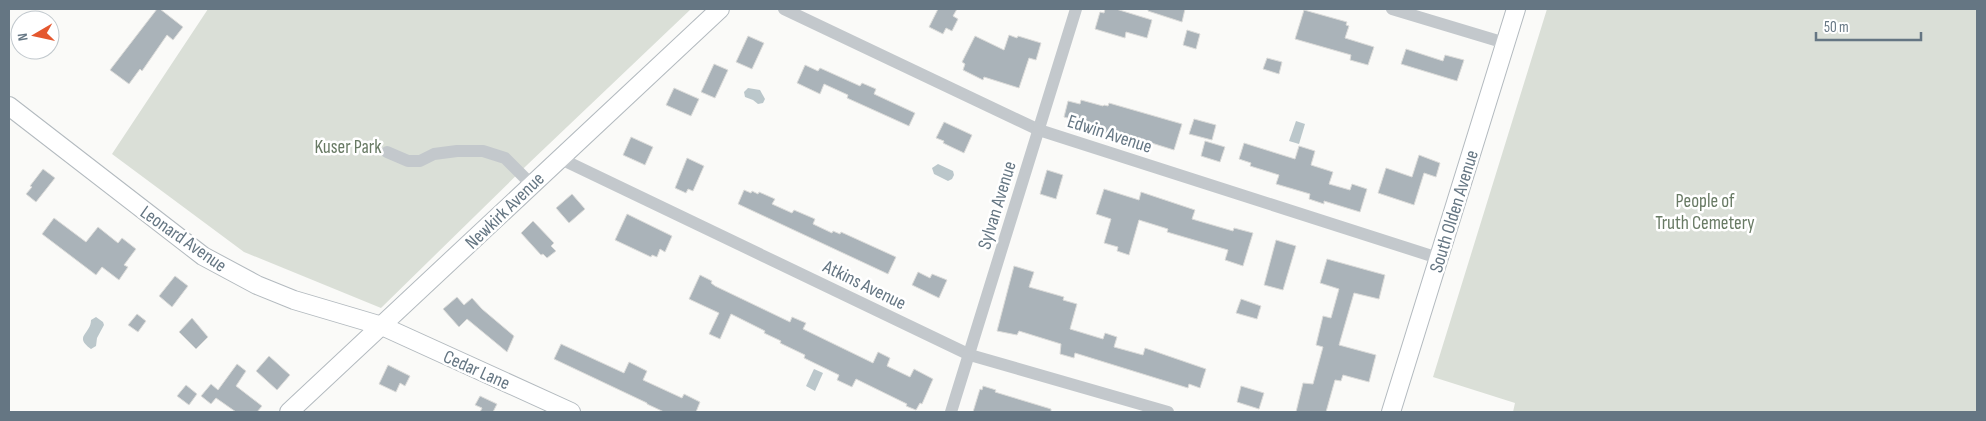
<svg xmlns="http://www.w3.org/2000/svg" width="1986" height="421" viewBox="0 0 1986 421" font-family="'Sofia Sans Condensed',sans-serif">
<rect width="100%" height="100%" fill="#fafaf8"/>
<g fill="#dadfd7">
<path d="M208,9H691L527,165L381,308L244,252L112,154Z"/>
<path d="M1547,9H1977V412H1513L1515,403L1433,377Z"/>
</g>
<g fill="#bbc7cb">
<path d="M748,88L760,90L765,99L763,103L758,104L753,100L745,97L744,92Z"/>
<path d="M1296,121L1305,124L1299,144L1289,141Z"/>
<path d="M938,164L953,171L954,175L952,179L948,181L934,174L932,168Z"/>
<path d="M96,317L103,322L104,325L97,338L96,346L91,349C73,336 91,334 91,320Z"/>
<path d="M814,369L823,373L815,391L806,386Z"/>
</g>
<g fill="#aab3b9" stroke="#dcdcda">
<path d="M157,9H160L183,27L173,40L167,35L142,71L140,69L129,84L110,70Z"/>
<path d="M938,9H957L953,16L958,19L952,31L946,28L943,34L929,27Z"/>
<path d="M1105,9H1116L1152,20L1147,38L1126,32L1125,38L1095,29L1100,12L1104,13Z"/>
<path d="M1148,9H1185L1182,22L1148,11Z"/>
<path d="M1304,10L1347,22L1346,25L1349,26L1345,38L1374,47L1368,65L1350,60L1351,55L1295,39Z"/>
<path d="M1187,30L1200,34L1196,49L1183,45Z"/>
<path d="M1009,35L1017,38L1018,36L1041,43L1036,60L1029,58L1019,88L984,77L983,80L963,70L965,64L962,62L975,36L1004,50Z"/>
<path d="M748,36L764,43L752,69L736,62Z"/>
<path d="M1406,49L1443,61L1445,55L1464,60L1457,81L1401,64Z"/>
<path d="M1267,58L1282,62L1279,74L1263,69Z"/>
<path d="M714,64L728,70L715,98L701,92Z"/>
<path d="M805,65L818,71L820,68L860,86L862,83L876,89L874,94L915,113L909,126L847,98L848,95L824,84L820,94L797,83Z"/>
<path d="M674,88L699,99L691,116L666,105Z"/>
<path d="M1081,100L1103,106L1104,105L1108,106L1109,103L1182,124L1174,150L1110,130L1107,134L1096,130L1097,127L1064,117L1068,101L1080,104Z"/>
<path d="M1194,119L1216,125L1212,140L1189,134Z"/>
<path d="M944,122L972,135L964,153L943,143L944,141L936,138Z"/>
<path d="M631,137L653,147L645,165L623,155Z"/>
<path d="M1205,141L1225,147L1220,162L1201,156Z"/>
<path d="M1244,143L1295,159L1299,146L1315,151L1311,165L1333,172L1329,184L1350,190L1352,184L1367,189L1360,212L1324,201V204L1309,199L1310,194L1276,184L1279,175L1250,166L1251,163L1239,159Z"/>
<path d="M1419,155L1440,163L1436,177L1424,173L1414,205L1378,193L1386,168L1412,177Z"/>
<path d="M687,158L704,166L693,191L688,189L686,193L675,188Z"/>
<path d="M43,169L55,178L36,202L26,194L32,187L30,186Z"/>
<path d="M1047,170L1063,175L1056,199L1040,194Z"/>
<path d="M1104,189L1139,200L1141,192L1195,210L1192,219L1233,231L1234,228L1253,233L1243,266L1225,260L1228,250L1167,232L1168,229L1139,220L1129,255L1117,251L1118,247L1104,243L1111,219L1096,214Z"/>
<path d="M744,190L751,193L752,191L758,194L759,192L775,199L772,204L792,213L794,210L815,219L813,224L832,233L833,231L840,234L841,232L896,257L888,274L738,204Z"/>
<path d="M572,194L585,209L569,223L556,208Z"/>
<path d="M627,214L672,236L665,252L660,249L657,257L652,255L651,257L615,240Z"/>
<path d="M54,218L86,242L98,227L118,243L122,238L136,249L124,265L128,267L119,280L102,267L96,275L42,234Z"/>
<path d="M533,221L554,243L551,246L556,251L547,258L543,254L541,255L521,233Z"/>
<path d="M1276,240L1296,246L1283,290L1264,285Z"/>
<path d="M1327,259L1385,275L1379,299L1354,293L1339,345L1376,355L1369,382L1343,375L1341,381L1335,380L1326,412H1296L1303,383L1313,384L1323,347L1316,345L1323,316L1331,318L1339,289L1320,283Z"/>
<path d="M1014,266L1034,272L1029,287L1064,297L1063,300L1077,304L1070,329L1103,339L1105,333L1117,337L1114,347L1143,355L1145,348L1206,369L1200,388L1189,384L1188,388L1075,353L1074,358L1060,354L1061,344L1019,331L1017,335L997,331Z"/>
<path d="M918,272L930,278L932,274L947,280L939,298L912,285Z"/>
<path d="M700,275L712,281L711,283L715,286L790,322L792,317L806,323L803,329L873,363L878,352L890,358L887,366L910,377L914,369L933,379L922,404L920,403L916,410L906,406L907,404L856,379L852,387L837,380L839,375L804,358L805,355L780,343L781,341L764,333L765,331L731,314L720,339L709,334L719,313L689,299Z"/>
<path d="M175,276L188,286L172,307L159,296Z"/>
<path d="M457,297L464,305L472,298L482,309L514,336L507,352L467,319L459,327L443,309Z"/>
<path d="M1241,299L1261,306L1257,319L1236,313Z"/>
<path d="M137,314L146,321L138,332L128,325Z"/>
<path d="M192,318L208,337L196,349L179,332Z"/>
<path d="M561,344L624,373L629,362L647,371L643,380L682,398L684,394L700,402L696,412H664L647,404V403L554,359Z"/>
<path d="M269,356L290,375L277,390L256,371Z"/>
<path d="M237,364L246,371L236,386L262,406L257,412H236L216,398L211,404L201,396L211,384L218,390Z"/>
<path d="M388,365L410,376L405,386L400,383L396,392L379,384Z"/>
<path d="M186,385L197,394L189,405L177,396Z"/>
<path d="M983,386L996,390L995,392L1051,409V412H973L980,389L982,390Z"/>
<path d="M1241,386L1264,393L1259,409L1237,402Z"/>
<path d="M480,396L497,404L493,412H480L482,408L475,405Z"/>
</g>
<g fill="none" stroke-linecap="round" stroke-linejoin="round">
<g stroke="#b3babf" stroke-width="20">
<g id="secondary">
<path d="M9,106L203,256L257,285L294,300L382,326L571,412"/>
<path d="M289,412L720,9"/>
<path d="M1391,412L1516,9"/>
</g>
</g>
<g stroke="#c3c8cc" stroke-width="12">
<path d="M784,9L1039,130L1438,258"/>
<path d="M1392,9L1505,43"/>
<path d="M387,152L408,161H420L434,154L457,151H483L505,158L531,184"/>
<path d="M559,158L970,355L1168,412"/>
<path d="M951,412L1076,9"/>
</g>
<use href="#secondary" stroke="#fff" stroke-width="18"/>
</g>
<g text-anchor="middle" stroke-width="5" stroke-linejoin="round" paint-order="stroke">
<g font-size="19" fill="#657683" stroke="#fff">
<text transform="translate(1110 133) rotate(18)" y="7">Edwin Avenue</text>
<text transform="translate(996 205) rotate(-73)" y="7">Sylvan Avenue</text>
<text transform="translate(504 210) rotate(-44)" y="7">Newkirk Avenue</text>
<text transform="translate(1453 211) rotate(-73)" y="7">South Olden Avenue</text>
<text transform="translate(184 238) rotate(35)" y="7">Leonard Avenue</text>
<text transform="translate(865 284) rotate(26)" y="7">Atkins Avenue</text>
<text transform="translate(477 369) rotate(24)" y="7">Cedar Lane</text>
</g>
<g font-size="19" fill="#687a64" stroke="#fff">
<text x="348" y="153">Kuser Park</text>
<text x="1705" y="207">People of<tspan x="1705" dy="22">Truth Cemetery</tspan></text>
</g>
</g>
<rect width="1986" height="421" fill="none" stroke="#657683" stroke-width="20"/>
<g transform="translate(35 35) rotate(261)"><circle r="24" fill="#ffffff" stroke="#c1c8cd"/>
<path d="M0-4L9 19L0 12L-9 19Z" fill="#e4572e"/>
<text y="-8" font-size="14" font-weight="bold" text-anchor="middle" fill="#657683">N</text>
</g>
<path d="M1816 32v8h105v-8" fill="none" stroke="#657683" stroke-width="2.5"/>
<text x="1824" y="32" font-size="15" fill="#657683" stroke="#ffffff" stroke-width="4" paint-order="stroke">50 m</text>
</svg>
